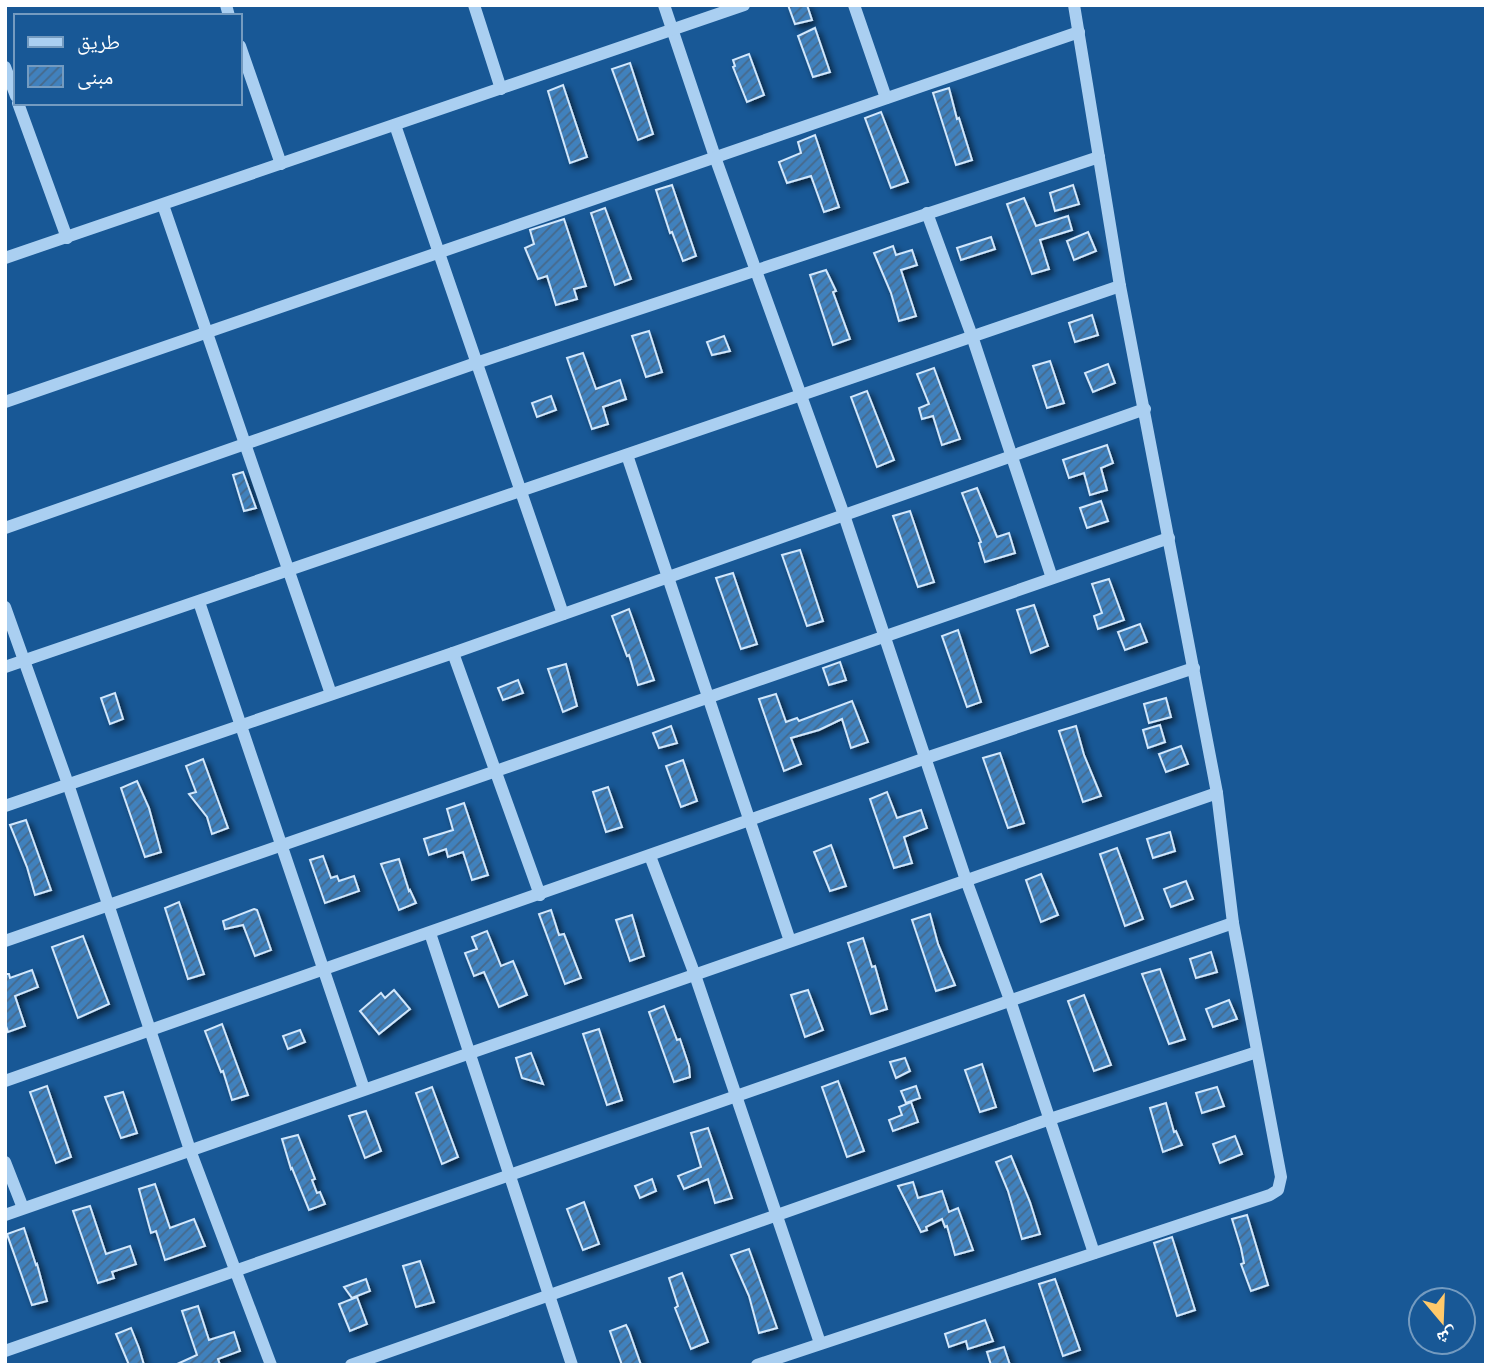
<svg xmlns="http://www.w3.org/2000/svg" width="1491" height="1370" viewBox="0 0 1491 1370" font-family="'Space Grotesk','Noto Naskh Arabic',sans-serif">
<defs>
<pattern id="building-hatch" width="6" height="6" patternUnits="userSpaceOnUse" patternTransform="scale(1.75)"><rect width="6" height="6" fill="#4181bd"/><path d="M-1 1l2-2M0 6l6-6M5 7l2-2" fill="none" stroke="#46698a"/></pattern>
<filter id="shadow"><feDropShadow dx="4" dy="4" stdDeviation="3.5" flood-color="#0009"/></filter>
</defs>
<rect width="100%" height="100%" fill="#185896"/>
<g fill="url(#building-hatch)" stroke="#d1e7fc" stroke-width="2" filter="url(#shadow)">
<path d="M788,5H807L812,20L795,24Z"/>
<path d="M815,28L830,72L813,77L798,36Z"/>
<path d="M749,54L764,95L747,102L733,67L735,66L733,60Z"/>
<path d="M630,63L653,134L638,140L612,69Z"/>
<path d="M563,85L587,157L570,163L548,91Z"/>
<path d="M949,88L957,119L959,118L972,160L956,165L933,93Z"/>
<path d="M881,112L908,182L891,188L865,118Z"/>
<path d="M815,135L839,207L824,212L811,176L787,183L779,162L801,153L798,142Z"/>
<path d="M672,185L696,256L683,261L672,232L670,233L656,190Z"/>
<path d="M1073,185L1079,204L1055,211L1050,193Z"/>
<path d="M1024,198L1036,226L1068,216L1072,230L1040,240L1049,269L1032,274L1007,204Z"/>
<path d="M605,208L631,279L615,285L591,213Z"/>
<path d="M564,219L586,286L574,289L577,299L556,305L547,276L538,279L525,248L534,244L530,230Z"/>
<path d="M1088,232L1096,251L1074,260L1067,241Z"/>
<path d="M991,237L995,249L961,260L957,248Z"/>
<path d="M893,246L896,255L912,250L917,265L901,270L916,316L899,321L891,293L874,253Z"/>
<path d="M826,270L836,291L833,292L850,339L833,345L810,275Z"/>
<path d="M1092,315L1098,335L1075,342L1069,323Z"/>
<path d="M649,331L662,372L646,377L632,336Z"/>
<path d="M724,336L730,351L712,355L707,342Z"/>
<path d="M583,353L596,389L620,380L626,399L603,407L608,424L592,429L567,358Z"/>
<path d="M1050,361L1064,403L1047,408L1033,366Z"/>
<path d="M1108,364L1115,383L1093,392L1085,373Z"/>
<path d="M934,368L960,439L942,445L933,416L922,419L919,408L929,404L917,374Z"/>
<path d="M867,391L894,460L877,467L851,397Z"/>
<path d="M551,396L556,410L537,417L532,403Z"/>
<path d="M1107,445L1113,463L1101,468L1107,490L1090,495L1084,473L1069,478L1063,460Z"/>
<path d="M243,472L256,508L244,511L233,475Z"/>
<path d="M977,488L997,537L1009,533L1015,553L985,562L979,543L981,542L962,493Z"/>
<path d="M1101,501L1108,521L1087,528L1080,508Z"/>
<path d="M910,511L934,582L918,587L893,516Z"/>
<path d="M800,550L823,621L807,626L782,555Z"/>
<path d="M733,573L757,644L741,649L716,578Z"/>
<path d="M1109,579L1124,620L1098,629L1094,616L1102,613L1092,584Z"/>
<path d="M1034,605L1048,646L1031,653L1017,610Z"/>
<path d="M629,609L654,680L638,685L629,655L627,656L612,616Z"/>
<path d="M1140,624L1147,642L1125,650L1118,632Z"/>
<path d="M958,630L981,702L967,707L942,636Z"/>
<path d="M840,662L846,680L829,685L823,668Z"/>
<path d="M566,664L577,706L563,712L548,669Z"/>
<path d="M518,680L523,693L503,700L498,688Z"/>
<path d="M115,693L123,719L110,724L101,698Z"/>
<path d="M776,694L786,722L797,718L799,721L852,701L868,742L851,748L842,719L819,730L791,738L801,764L784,771L759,699Z"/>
<path d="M1166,698L1171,717L1149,723L1144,704Z"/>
<path d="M1160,725L1165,742L1148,748L1143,730Z"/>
<path d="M671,726L677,743L659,748L653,733Z"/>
<path d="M1076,726L1084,755L1101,796L1083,802L1059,731Z"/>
<path d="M1181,746L1188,764L1166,772L1159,754Z"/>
<path d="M1000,753L1024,823L1008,828L983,758Z"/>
<path d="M203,759L228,828L212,834L207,817L189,794L196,792L186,766Z"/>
<path d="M683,760L697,801L681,807L666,766Z"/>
<path d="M137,781L149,808L161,852L145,857L121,788Z"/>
<path d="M608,787L622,827L606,832L593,792Z"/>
<path d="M887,792L897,818L921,810L927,828L904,837L912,863L894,868L870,799Z"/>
<path d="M464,803L488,875L472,880L463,852L448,857L446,849L429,855L424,839L453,830L447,809Z"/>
<path d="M26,820L51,890L35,895L27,867L10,825Z"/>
<path d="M1170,832L1175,851L1153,858L1147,839Z"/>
<path d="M831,845L846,886L830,891L814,852Z"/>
<path d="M1117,848L1143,919L1125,926L1100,854Z"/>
<path d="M323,856L331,878L337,876L339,881L354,876L359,891L325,903L310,860Z"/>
<path d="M399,859L409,891L410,890L416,903L399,910L381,864Z"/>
<path d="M1041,874L1058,915L1041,922L1026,880Z"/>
<path d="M1186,881L1193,899L1171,907L1164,889Z"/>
<path d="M179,902L204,974L188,979L165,908Z"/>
<path d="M254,909L257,910L271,950L255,956L243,925L225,929L223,921Z"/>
<path d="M551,910L559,935L564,934L581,978L565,984L539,914Z"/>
<path d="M930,914L938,944L955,985L936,991L912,920Z"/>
<path d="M632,915L644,956L630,961L616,920Z"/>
<path d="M487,931L501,966L513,961L527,995L499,1007L484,972L474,976L465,953L477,949L472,937Z"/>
<path d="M83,936L109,1004L78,1018L52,947Z"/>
<path d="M863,938L872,967L875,966L887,1009L871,1014L848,943Z"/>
<path d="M1211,952L1217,972L1196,978L1190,959Z"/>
<path d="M1160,969L1185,1039L1169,1044L1142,974Z"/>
<path d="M32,970L38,987L15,996L25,1026L8,1032L5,1023V974H9L10,978Z"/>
<path d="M394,990L410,1009L379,1034L360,1011L381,993L385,998Z"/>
<path d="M808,990L823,1030L805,1037L791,995Z"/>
<path d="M1084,995L1111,1065L1094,1071L1068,1001Z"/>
<path d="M1229,1000L1237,1019L1213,1027L1206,1009Z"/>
<path d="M664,1006L677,1040L680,1039L689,1066L690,1077L674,1082L649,1012Z"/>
<path d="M222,1024L248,1095L232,1100L223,1071L221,1072L205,1031Z"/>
<path d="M599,1029L622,1100L607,1105L583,1034Z"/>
<path d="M300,1030L305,1042L288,1049L283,1036Z"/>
<path d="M531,1053L543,1084L522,1078L516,1058Z"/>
<path d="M905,1058L910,1071L896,1078L890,1062Z"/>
<path d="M982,1064L996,1107L980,1112L965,1070Z"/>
<path d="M838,1081L864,1151L847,1157L822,1087Z"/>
<path d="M47,1086L71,1157L56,1163L30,1092Z"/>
<path d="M916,1086L920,1098L906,1103L901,1091Z"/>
<path d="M432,1087L458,1157L442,1164L416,1093Z"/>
<path d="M1217,1087L1224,1106L1202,1113L1196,1093Z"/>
<path d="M123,1092L137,1133L121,1138L105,1097Z"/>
<path d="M911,1102L918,1122L893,1131L889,1120L902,1115L899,1107Z"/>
<path d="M1166,1103L1174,1132L1176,1131L1182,1145L1163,1152L1150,1108Z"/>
<path d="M366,1111L381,1151L365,1158L349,1116Z"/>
<path d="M708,1128L732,1198L715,1203L708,1179L684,1189L678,1176L701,1167L691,1133Z"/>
<path d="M298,1135L315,1179L312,1180L317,1193L320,1192L325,1204L309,1210L292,1168L291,1169L282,1139Z"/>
<path d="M1235,1136L1242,1154L1220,1163L1213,1144Z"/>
<path d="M1011,1156L1030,1202L1040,1234L1022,1239L1008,1191L996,1162Z"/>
<path d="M652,1179L656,1191L640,1198L635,1186Z"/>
<path d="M913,1182L918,1198L942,1191L949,1212L958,1208L973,1250L955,1255L947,1226L945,1227L942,1219L926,1227L927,1230L921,1232L898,1186Z"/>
<path d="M155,1184L170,1228L194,1219L205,1246L165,1260L156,1231L151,1233L139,1189Z"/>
<path d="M584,1202L599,1244L583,1250L567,1209Z"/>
<path d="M90,1206L106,1254L130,1246L136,1264L112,1272L114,1278L98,1283L73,1211Z"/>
<path d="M1247,1215L1268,1285L1251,1291L1241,1264L1244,1263L1241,1248L1232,1219Z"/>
<path d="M24,1228L36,1265L37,1264L47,1301L32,1305L7,1234Z"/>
<path d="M1172,1237L1195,1310L1177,1316L1154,1243Z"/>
<path d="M749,1249L777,1328L759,1333L749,1296L731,1255Z"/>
<path d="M420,1261L434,1302L416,1307L403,1266Z"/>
<path d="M682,1273L708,1342L691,1349L675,1308L678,1306L669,1278Z"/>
<path d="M366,1279L370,1291L352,1298L344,1287Z"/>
<path d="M1055,1279L1080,1350L1063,1356L1039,1284Z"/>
<path d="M357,1297L367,1324L350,1331L339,1304Z"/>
<path d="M198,1306L209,1340L234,1332L240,1351L218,1359L220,1365H175L197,1355L182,1311Z"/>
<path d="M985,1320L993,1341L968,1349L966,1341L949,1347L945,1334Z"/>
<path d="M626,1325L629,1331L641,1365H622L610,1331Z"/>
<path d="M131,1328L139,1348L144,1365H129L116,1334Z"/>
<path d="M1004,1347L1010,1365H991L987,1352Z"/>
</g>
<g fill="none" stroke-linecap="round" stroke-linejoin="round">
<g stroke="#aacff1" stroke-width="12">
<path d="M226,5L229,16"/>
<path d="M474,5L501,89"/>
<path d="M664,5L715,157L844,515L966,880L1010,1000L1094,1253"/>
<path d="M854,5L886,98"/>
<path d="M240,46L281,164"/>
<path d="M5,67L16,96"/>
<path d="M18,103L67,238"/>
<path d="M395,125L563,614"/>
<path d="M163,205L331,694"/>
<path d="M927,213L972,336L1052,578"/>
<path d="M5,258L744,5"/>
<path d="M5,402L1079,32"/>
<path d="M627,455L790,941"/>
<path d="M5,528L476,363L1099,157"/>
<path d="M199,602L364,1089"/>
<path d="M5,607L68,784L190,1150L271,1365"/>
<path d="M453,653L540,895"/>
<path d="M5,667L1120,286"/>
<path d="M5,806L453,653L1145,409"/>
<path d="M650,856L695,975L820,1343"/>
<path d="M430,933L572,1365"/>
<path d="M5,941L1169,538"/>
<path d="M5,1081L926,758L1194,668"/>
<path d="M5,1162L23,1208"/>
<path d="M5,1215L1217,793"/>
<path d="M5,1351L1233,923"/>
<path d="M351,1365L1050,1119L1257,1052"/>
<path d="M757,1365L1270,1195L1278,1190L1281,1177L1233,923L1217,793L1120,286L1074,5"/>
</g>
</g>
<rect width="1491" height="1370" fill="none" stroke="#ffffff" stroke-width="14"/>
<rect x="14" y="14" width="228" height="91" fill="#185896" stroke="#749bc0" stroke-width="2"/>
<rect x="28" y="37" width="35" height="10" fill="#aacff1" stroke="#749bc0" stroke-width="2"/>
<text x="77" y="49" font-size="21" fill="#ffffff">طريق</text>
<rect x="28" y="66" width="35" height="21" fill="url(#building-hatch)" stroke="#749bc0" stroke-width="2"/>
<text x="77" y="84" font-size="21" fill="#ffffff">مبنى</text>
<g transform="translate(1442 1321) rotate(161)"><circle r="33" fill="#185896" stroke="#749bc0" stroke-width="2"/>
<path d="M0-5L12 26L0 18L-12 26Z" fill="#ffc96a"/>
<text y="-10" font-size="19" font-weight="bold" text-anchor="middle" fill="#ffffff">ش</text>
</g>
</svg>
